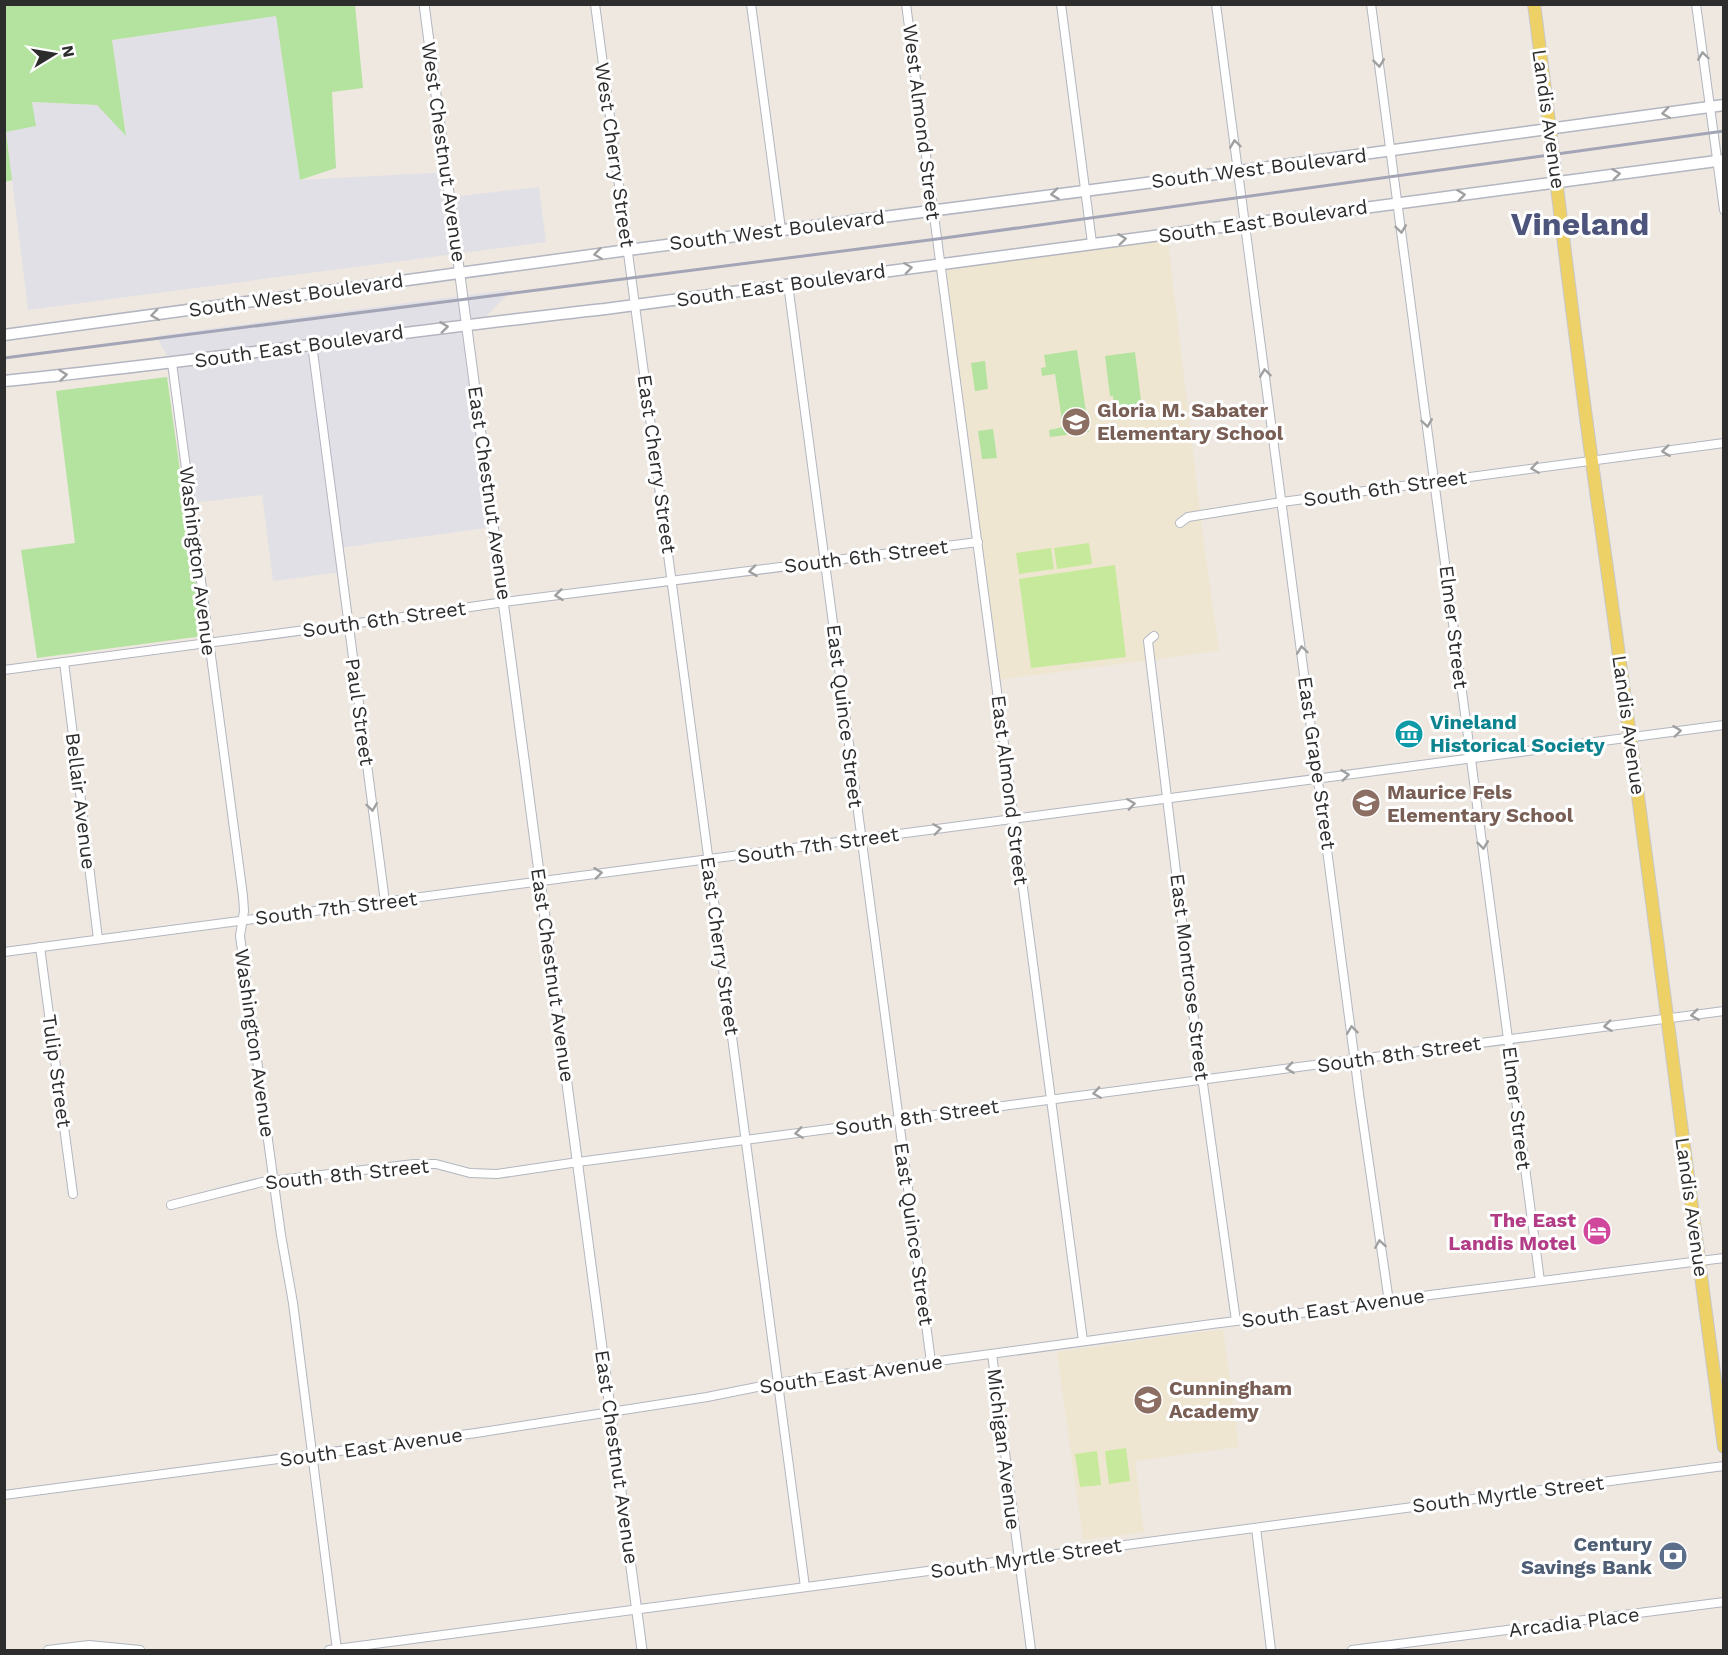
<svg xmlns="http://www.w3.org/2000/svg" width="1728" height="1655" viewBox="0 0 1728 1655" font-family="'Work Sans',sans-serif">
<rect width="100%" height="100%" fill="#eee8e0"/>
<g fill="#e2e0e7">
<path d="M276,16L300,180L449,172L453,197L539,187L546,242L28,310L6,132L35,126L31,102L97,105L126,134L112,40Z"/>
<path d="M513,289L469,334L493,527L339,548L342,572L273,581L262,495L190,503L173,366L156,336Z"/>
</g>
<g fill="#efe6d1">
<path d="M1167,233L1204,545L1219,651L996,680L940,263Z"/>
<path d="M1223,1329L1239,1447L1135,1461L1144,1532L1083,1540L1057,1352Z"/>
</g>
<g fill="#b4e29f">
<path d="M4,5H355L363,88L332,92L336,168L300,180L276,16L112,40L126,136L97,105L32,102L36,126L6,132L12,180L5,182Z"/>
<path d="M1077,350L1089,432L1050,437L1049,430L1063,427L1055,374L1042,376L1041,368L1046,367L1044,355Z"/>
<path d="M1135,352L1143,417L1116,420L1113,396H1110L1105,356Z"/>
<path d="M985,361L988,389L975,391L971,363Z"/>
<path d="M167,377L203,636L37,658L21,550L75,543L56,391Z"/>
<path d="M993,429L997,458L982,459L978,431Z"/>
</g>
<g fill="#c6e99b">
<path d="M1089,543L1092,564L1057,569L1054,548Z"/>
<path d="M1051,548L1054,569L1019,574L1016,553Z"/>
<path d="M1115,565L1126,657L1031,668L1019,579Z"/>
<path d="M1126,1448L1130,1481L1109,1484L1105,1451Z"/>
<path d="M1097,1451L1101,1485L1080,1487L1075,1454Z"/>
</g>
<g fill="none" stroke-linecap="round" stroke-linejoin="round">
<g stroke="#b3b6c0" stroke-width="10">
<g id="minor">
<path d="M595,4L805,1587"/>
<path d="M751,4L781,229"/>
<path d="M906,4L1083,1341"/>
<path d="M1061,4L1092,243"/>
<path d="M1216,4L1360,1101L1389,1302"/>
<path d="M1371,4L1540,1281"/>
<path d="M1696,4L1724,210"/>
<path d="M788,284L931,1362"/>
<path d="M312,344L385,902"/>
<path d="M172,363L243,896L244,911L240,936L281,1235L293,1303L337,1650"/>
<path d="M1180,523L1188,517L1282,502L1724,443"/>
<path d="M1154,636L1148,641L1193,1012L1236,1321"/>
<path d="M64,662L98,939"/>
<path d="M4,670L396,618L504,602L978,542"/>
<path d="M40,947L73,1194"/>
<path d="M4,952L1724,725"/>
<path d="M171,1205L262,1182L414,1164H436L470,1173L497,1174L578,1162L1724,1011"/>
<path d="M992,1354L1031,1650"/>
<path d="M4,1495L476,1433L707,1397L777,1383L1212,1324L1389,1302L1430,1295L1724,1258"/>
<path d="M1256,1528L1271,1650"/>
<path d="M48,1650L89,1645L140,1650"/>
<path d="M329,1650L1724,1466"/>
<path d="M1352,1650L1724,1602"/>
</g>
</g>
<g stroke="#b3b6c0" stroke-width="11">
<path id="tertiary" d="M424,4L642,1650"/>
</g>
<g stroke="#b3b6c0" stroke-width="13">
<g id="secondary">
<path d="M4,335L628,250L1239,171L1724,105"/>
<path d="M4,381C205,361 405,331 605,309L1724,160"/>
</g>
</g>
<g stroke="#c8c8c8" stroke-width="14">
<path id="primary" d="M1534,4C1556,171 1574,338 1598,505C1643,818 1681,1133 1724,1447"/>
</g>
<use href="#minor" stroke="#fff" stroke-width="8"/>
<use href="#tertiary" stroke="#fff" stroke-width="9"/>
<use href="#secondary" stroke="#fff" stroke-width="10"/>
<use href="#primary" stroke="#eed166" stroke-width="12"/>
<path stroke="#a3a5b7" stroke-width="3" d="M4,358L937,239L1724,131"/>
</g>
<defs><path id="oneway-chevron" d="M-2-3.5L2.5 0L-2 3.5" fill="none" stroke-width="1.6" stroke-linecap="round" stroke-linejoin="round" transform="scale(1.5)"/></defs>
<g stroke="#a0a0a0">
<use href="#oneway-chevron" transform="translate(1703 56) rotate(-98)"/>
<use href="#oneway-chevron" transform="translate(1379 63) rotate(83)"/>
<use href="#oneway-chevron" transform="translate(1666 113) rotate(172)"/>
<use href="#oneway-chevron" transform="translate(1235 144) rotate(-98)"/>
<use href="#oneway-chevron" transform="translate(1616 174) rotate(-7)"/>
<use href="#oneway-chevron" transform="translate(1055 194) rotate(173)"/>
<use href="#oneway-chevron" transform="translate(1461 195) rotate(-7)"/>
<use href="#oneway-chevron" transform="translate(1401 229) rotate(82)"/>
<use href="#oneway-chevron" transform="translate(1122 239) rotate(-7)"/>
<use href="#oneway-chevron" transform="translate(598 254) rotate(172)"/>
<use href="#oneway-chevron" transform="translate(908 268) rotate(-8)"/>
<use href="#oneway-chevron" transform="translate(155 315) rotate(172)"/>
<use href="#oneway-chevron" transform="translate(444 327) rotate(-7)"/>
<use href="#oneway-chevron" transform="translate(1265 373) rotate(-97)"/>
<use href="#oneway-chevron" transform="translate(63 375) rotate(-6)"/>
<use href="#oneway-chevron" transform="translate(1427 423) rotate(82)"/>
<use href="#oneway-chevron" transform="translate(1666 451) rotate(173)"/>
<use href="#oneway-chevron" transform="translate(1535 468) rotate(172)"/>
<use href="#oneway-chevron" transform="translate(753 571) rotate(173)"/>
<use href="#oneway-chevron" transform="translate(559 595) rotate(173)"/>
<use href="#oneway-chevron" transform="translate(1302 650) rotate(-98)"/>
<use href="#oneway-chevron" transform="translate(1677 731) rotate(-7)"/>
<use href="#oneway-chevron" transform="translate(1345 775) rotate(-7)"/>
<use href="#oneway-chevron" transform="translate(1131 804) rotate(-8)"/>
<use href="#oneway-chevron" transform="translate(372 807) rotate(82)"/>
<use href="#oneway-chevron" transform="translate(937 829) rotate(-8)"/>
<use href="#oneway-chevron" transform="translate(1483 845) rotate(83)"/>
<use href="#oneway-chevron" transform="translate(598 873) rotate(-7)"/>
<use href="#oneway-chevron" transform="translate(1695 1015) rotate(173)"/>
<use href="#oneway-chevron" transform="translate(1608 1026) rotate(173)"/>
<use href="#oneway-chevron" transform="translate(1352 1030) rotate(-97)"/>
<use href="#oneway-chevron" transform="translate(1290 1068) rotate(173)"/>
<use href="#oneway-chevron" transform="translate(1097 1093) rotate(172)"/>
<use href="#oneway-chevron" transform="translate(799 1133) rotate(172)"/>
<use href="#oneway-chevron" transform="translate(1380 1244) rotate(-99)"/>
</g>
<defs>
<g id="school-disc" transform="scale(1.5)"><circle r="9.5" fill="#8d6e63" stroke="#fff"/><path d="M0-5L7-2L0 1L-7-2ZM-4 1L0 2.5L4 1V4Q0 6-4 4Z" fill="#fff"/></g>
<g id="museum-disc" transform="scale(1.5)"><circle r="9.5" fill="#0f9aa8" stroke="#fff"/><path d="M0-6L6-3V-2H-6V-3ZM-5-1h2V3h-2ZM-1-1h2V3h-2ZM3-1h2V3H3ZM-6 4H6V6H-6Z" fill="#fff"/></g>
<g id="hotel-disc" transform="scale(1.5)"><circle r="9.5" fill="#d1479c" stroke="#fff"/><path d="M-6-4.5h1.5V1H6V5H4.5V3h-9V5H-6ZM-4 0a1.8 1.8 0 1 1 3.6 0ZM.5 0V-2.5h3Q6-2.5 6 0Z" fill="#fff"/></g>
<g id="bank-disc" transform="scale(1.5)"><circle r="9.5" fill="#5c6f8a" stroke="#fff"/><path d="M-6-4H6V4H-6ZM0-2.3a2.3 2.3 0 1 0 0 4.6a2.3 2.3 0 1 0 0-4.6Z" fill="#fff"/></g>
</defs>
<g fill-rule="evenodd">
<use href="#school-disc" x="1076" y="422"/>
<use href="#museum-disc" x="1409" y="734"/>
<use href="#school-disc" x="1366" y="803"/>
<use href="#hotel-disc" x="1597" y="1231"/>
<use href="#school-disc" x="1148" y="1400"/>
<use href="#bank-disc" x="1673" y="1556"/>
</g>
<g text-anchor="middle" stroke-width="6" stroke-linejoin="round" paint-order="stroke">
<g font-size="20" fill="#2d2d2d" stroke="#fff">
<text transform="translate(1549 119) rotate(82)" y="7">Landis Avenue</text>
<text transform="translate(922 122) rotate(83)" y="7">West Almond Street</text>
<text transform="translate(444 152) rotate(82)" y="7">West Chestnut Avenue</text>
<text transform="translate(615 155) rotate(82)" y="7">West Cherry Street</text>
<text transform="translate(1259 168) rotate(-7)" y="7">South West Boulevard</text>
<text transform="translate(1263 221) rotate(-8)" y="7">South East Boulevard</text>
<text transform="translate(777 230) rotate(-7)" y="7">South West Boulevard</text>
<text transform="translate(781 285) rotate(-8)" y="7">South East Boulevard</text>
<text transform="translate(296 295) rotate(-8)" y="7">South West Boulevard</text>
<text transform="translate(299 346) rotate(-8)" y="7">South East Boulevard</text>
<text transform="translate(657 464) rotate(82)" y="7">East Cherry Street</text>
<text transform="translate(1385 488) rotate(-8)" y="7">South 6th Street</text>
<text transform="translate(490 493) rotate(82)" y="7">East Chestnut Avenue</text>
<text transform="translate(866 556) rotate(-7)" y="7">South 6th Street</text>
<text transform="translate(198 561) rotate(83)" y="7">Washington Avenue</text>
<text transform="translate(384 619) rotate(-8)" y="7">South 6th Street</text>
<text transform="translate(1454 627) rotate(83)" y="7">Elmer Street</text>
<text transform="translate(360 712) rotate(82)" y="7">Paul Street</text>
<text transform="translate(845 716) rotate(83)" y="7">East Quince Street</text>
<text transform="translate(1629 725) rotate(82)" y="7">Landis Avenue</text>
<text transform="translate(1317 763) rotate(82)" y="7">East Grape Street</text>
<text transform="translate(1010 790) rotate(83)" y="7">East Almond Street</text>
<text transform="translate(81 801) rotate(83)" y="7">Bellair Avenue</text>
<text transform="translate(818 845) rotate(-8)" y="7">South 7th Street</text>
<text transform="translate(336 908) rotate(-7)" y="7">South 7th Street</text>
<text transform="translate(720 946) rotate(82)" y="7">East Cherry Street</text>
<text transform="translate(553 975) rotate(82)" y="7">East Chestnut Avenue</text>
<text transform="translate(1190 977) rotate(83)" y="7">East Montrose Street</text>
<text transform="translate(255 1043) rotate(82)" y="7">Washington Avenue</text>
<text transform="translate(1399 1054) rotate(-8)" y="7">South 8th Street</text>
<text transform="translate(57 1071) rotate(82)" y="7">Tulip Street</text>
<text transform="translate(1517 1108) rotate(83)" y="7">Elmer Street</text>
<text transform="translate(917 1117) rotate(-8)" y="7">South 8th Street</text>
<text transform="translate(347 1174) rotate(-6)" y="7">South 8th Street</text>
<text transform="translate(1692 1207) rotate(82)" y="7">Landis Avenue</text>
<text transform="translate(914 1234) rotate(82)" y="7">East Quince Street</text>
<text transform="translate(1333 1308) rotate(-8)" y="7">South East Avenue</text>
<text transform="translate(851 1374) rotate(-8)" y="7">South East Avenue</text>
<text transform="translate(371 1447) rotate(-8)" y="7">South East Avenue</text>
<text transform="translate(1004 1449) rotate(83)" y="7">Michigan Avenue</text>
<text transform="translate(617 1457) rotate(82)" y="7">East Chestnut Avenue</text>
<text transform="translate(1508 1494) rotate(-7)" y="7">South Myrtle Street</text>
<text transform="translate(1026 1558) rotate(-8)" y="7">South Myrtle Street</text>
<text transform="translate(1574 1622) rotate(-7)" y="7">Arcadia Place</text>
</g>
<g font-size="20" font-weight="bold" fill="#785e54" stroke="#fff" text-anchor="start">
<text x="1097" y="417">Gloria M. Sabater<tspan x="1097" dy="23">Elementary School</tspan></text>
<text x="1387" y="799">Maurice Fels<tspan x="1387" dy="23">Elementary School</tspan></text>
<text x="1169" y="1395">Cunningham<tspan x="1169" dy="23">Academy</tspan></text>
</g>
<g font-size="20" font-weight="bold" fill="#0d838f" stroke="#fff" text-anchor="start">
<text x="1430" y="729">Vineland<tspan x="1430" dy="23">Historical Society</tspan></text>
</g>
<g font-size="20" font-weight="bold" fill="#b23c85" stroke="#fff" text-anchor="end">
<text x="1576" y="1227">The East<tspan x="1576" dy="23">Landis Motel</tspan></text>
</g>
<g font-size="20" font-weight="bold" fill="#4e5e75" stroke="#fff" text-anchor="end">
<text x="1652" y="1551">Century<tspan x="1652" dy="23">Savings Bank</tspan></text>
</g>
<g font-size="32" font-weight="bold" fill="#4e557d" stroke="#fff">
<text x="1580" y="235">Vineland</text>
</g>
</g>
<rect width="1728" height="1655" fill="none" stroke="#2d2d2d" stroke-width="12"/>
<g transform="translate(54 54) rotate(79)" stroke="#ffffff" stroke-width="4.5" paint-order="stroke">
<path d="M0-4.5L10 22L0 15L-10 22Z" fill="#2d2d2d"/>
<text y="-9" font-size="16" font-weight="bold" text-anchor="middle" fill="#2d2d2d">N</text>
</g>
</svg>
